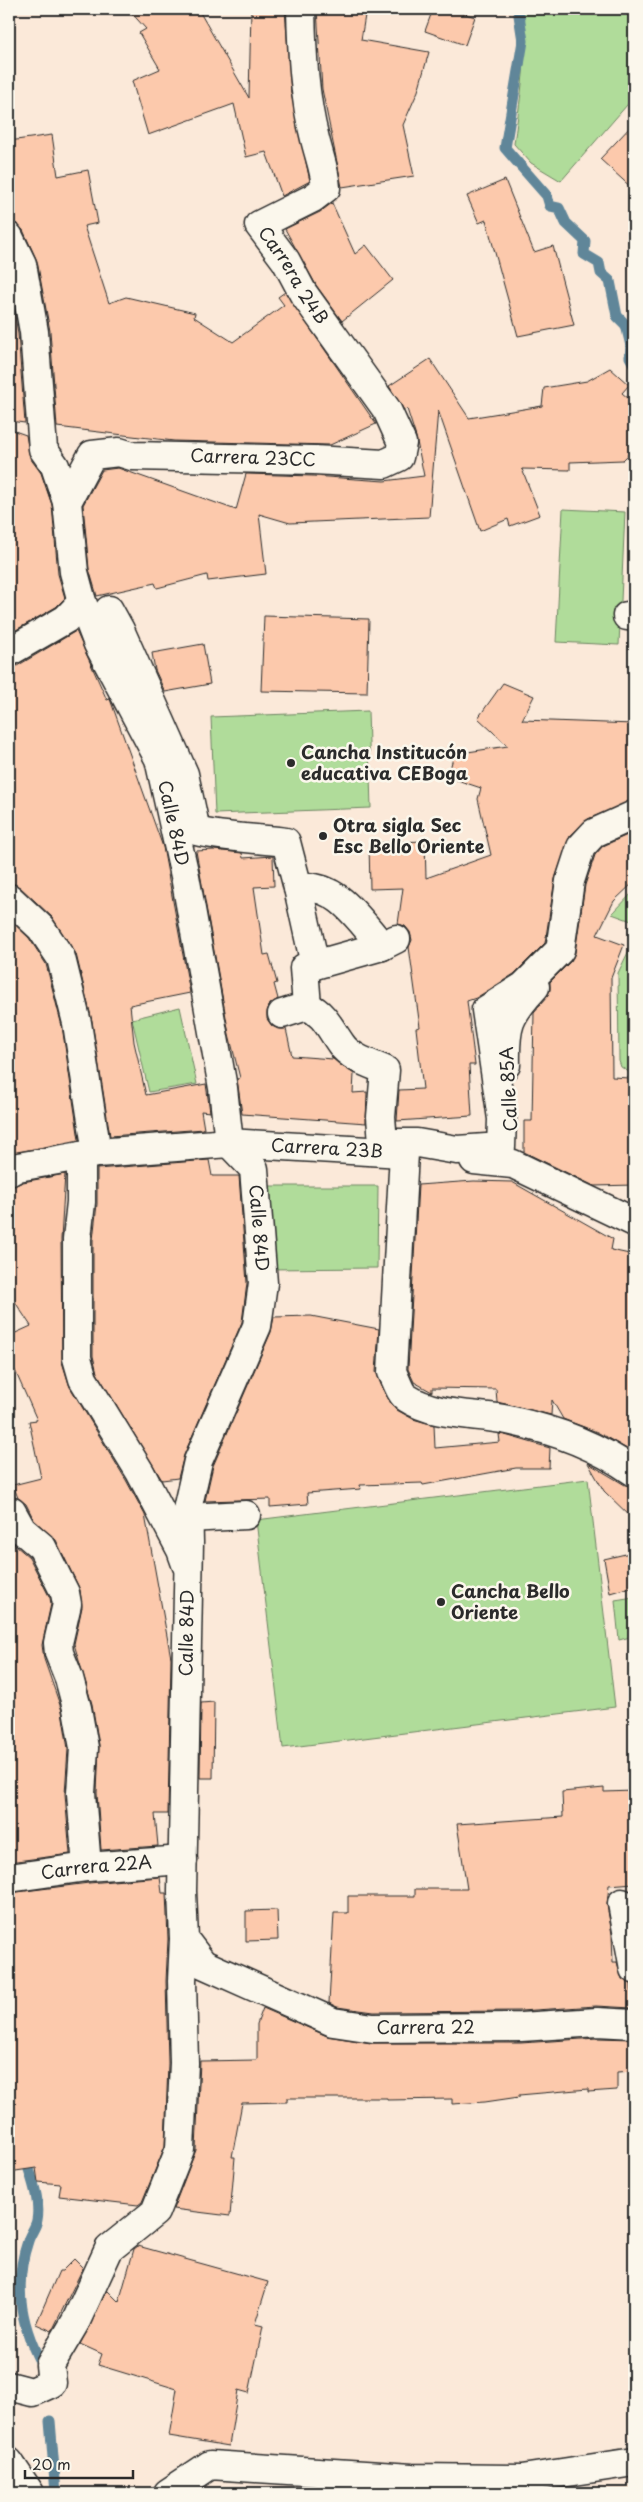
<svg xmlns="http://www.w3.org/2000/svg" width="643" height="2502" viewBox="0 0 643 2502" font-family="'Playpen Sans',sans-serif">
<rect width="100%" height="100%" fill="#fbe9d9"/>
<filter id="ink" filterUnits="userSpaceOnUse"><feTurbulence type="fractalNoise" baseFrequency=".02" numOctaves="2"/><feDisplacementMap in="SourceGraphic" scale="10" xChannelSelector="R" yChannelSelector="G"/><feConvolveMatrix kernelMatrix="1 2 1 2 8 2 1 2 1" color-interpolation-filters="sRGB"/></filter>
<g filter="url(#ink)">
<g fill="#b0dc9a" stroke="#6e8462">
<path d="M518,9H634V97L561,181L531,163L514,144C517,118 534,26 518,9Z"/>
<path d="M563,509L625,512L619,645L556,642Z"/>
<path d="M368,711L371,808L215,814L211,717Z"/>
<path d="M634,891V922L612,914Z"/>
<path d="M634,940V1087L629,1072L621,1067L619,1061L618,973Z"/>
<path d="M180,1007L197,1084L149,1092L132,1019Z"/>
<path d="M268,1186H378L377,1268L268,1269Z"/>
<path d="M588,1479L615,1707L283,1748L256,1520Z"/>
<path d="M634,1597V1636L619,1640L615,1600Z"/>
</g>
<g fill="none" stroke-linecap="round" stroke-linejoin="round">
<g stroke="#608699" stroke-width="11">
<path d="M518,9L523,41L505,148L547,196L550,206L559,208L566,223L585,241L584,254L599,263L601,273L610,281L617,316L626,325L631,346L630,357L634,364"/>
<path d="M25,2156C30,2175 41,2200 37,2220C36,2227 30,2234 28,2241C12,2288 22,2329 45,2371"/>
<path d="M50,2421L56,2493"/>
</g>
</g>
<g fill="#fcc9ac" stroke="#2b2b2b">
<path d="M128,9H198L249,98L251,9H285L291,93L310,181L282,196L266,152L246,157L234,104L148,135L132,81L160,69L139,33L146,29Z"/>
<path d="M317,9H366L361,40L429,52L418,91L403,125L414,176L342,187L322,89Z"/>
<path d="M433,9H451L475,17L465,45L425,31Z"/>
<path d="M634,123V190L600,159Z"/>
<path d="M52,135L58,176L88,170L98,223L84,226L109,303L126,297L195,313L194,317L233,342L284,305L278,297L285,292L376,424L330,445L174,441L57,427L50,331L37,261L23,230L17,224L9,222V141Z"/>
<path d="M505,180L534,252L553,246L574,325L518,336L486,220L479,223L467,196Z"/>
<path d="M332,203L355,254L366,245L393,280L342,321L316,285L285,229L320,212Z"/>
<path d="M9,279L18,334L25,423L9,421Z"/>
<path d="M430,359L469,418L542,406L544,388L587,381L610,368L629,385L622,393L634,403V449L623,460L570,462V470L522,469L540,515L510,526L508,519L480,531L438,410L429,517L290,523L259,514L266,574L208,581L207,575L157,588L155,583L97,596L89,569L83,505L102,470L118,468L236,510L246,474L313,476L384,481L424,476L416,437L407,409L404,410L389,386Z"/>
<path d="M9,429L26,435L30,458L41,473L52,505L58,574L65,598L56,607L9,634Z"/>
<path d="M264,616L369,619L367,693L261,691Z"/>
<path d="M76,631L107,700L110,699L163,847L190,993L130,1005L134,1042L146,1095L206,1084L210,1112L201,1111L204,1129L110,1136L92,1021L76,954L52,917L20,887L9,883V668L17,666Z"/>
<path d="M203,644L210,684L165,692L155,670L152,653Z"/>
<path d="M503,683L534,696L522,720L634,724V800L588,819L570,836L555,879L545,943L514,974L476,998L467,1001L475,1065H469L472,1116L397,1121L399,1090L423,1089L416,1028L420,1027L409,947L412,940L410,932L405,926L398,924L403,888L370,889L369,843L425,841L426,878L491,855L478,799L481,788L448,777L454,754L508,746L478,718Z"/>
<path d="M634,832V882L614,901L597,935L624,945L611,978L612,1077L629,1078L634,1120V1185L594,1186L524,1152V1121H532L534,1012L547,997L550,990V982L571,961L575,953L585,885L595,855L603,846Z"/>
<path d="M214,850L242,853L243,858L273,856L274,886L254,887L264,955L269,954L277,983L274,984L278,999L270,1004L267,1011V1019L272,1026L278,1029H286L292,1056L333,1059L354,1074L353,1093L367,1092L366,1123L242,1114L237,1079L240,1078L229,1034L196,851Z"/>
<path d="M9,919L29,938L46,964L62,1026L79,1140L9,1154Z"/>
<path d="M209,1160L212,1176H239L247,1283L242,1322L184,1455L178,1478L162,1480L97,1373L93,1356V1240L97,1204V1169Z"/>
<path d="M65,1174L61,1239L62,1362L70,1387L126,1480L145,1515L171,1658L168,1814H155L158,1846L101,1850L97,1793L99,1745L92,1704L74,1644L82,1607L80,1590L56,1540L34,1520L26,1504L18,1498L13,1485L41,1478L29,1421L37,1420L9,1357V1336L31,1326L9,1293V1188L23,1182Z"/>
<path d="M474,1181L512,1182L613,1239L611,1250L634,1255V1453L597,1432L563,1419L552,1400L551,1415L497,1402L496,1389L432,1388V1392L414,1382L408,1369L418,1185Z"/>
<path d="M311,1316L379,1329L376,1372L384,1392L397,1410L413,1419L434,1425L435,1448L500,1442L499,1434L505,1435L550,1448L549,1468H516L423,1485L422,1483L360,1485L361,1489L307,1493L308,1504L270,1507V1499L205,1501L213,1466L271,1332L274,1317Z"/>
<path d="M588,1463L625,1485L634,1487V1520L604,1491Z"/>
<path d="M9,1540L29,1557L50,1598L51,1604L42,1645L44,1659L62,1711L68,1749L65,1794L70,1854L9,1862Z"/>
<path d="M634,1552V1586L610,1593L604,1559Z"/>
<path d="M214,1702L213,1778H200L201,1703Z"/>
<path d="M604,1788V1792L634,1791V1883L609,1885L607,1905L612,1934L613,1962H617L622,1979L631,1984L632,2008L596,2006L520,2011L374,2012L337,2007L329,2003L334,1913H348V1896H415V1889H467L457,1824L563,1817L562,1792Z"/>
<path d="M160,1877L162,1893H166L168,1939L166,1981L168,2063L165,2146L142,2202L138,2205L59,2196L61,2184L38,2182L36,2168L9,2172V1893L89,1883Z"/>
<path d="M277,1910L278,1940L246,1941V1911Z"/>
<path d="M263,2008L327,2036L371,2043H521L597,2038L634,2039V2071L617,2072V2090L588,2092V2089L519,2095V2097L485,2102L452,2104V2099L387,2100V2098H287V2102L242,2103L232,2157H235L230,2216L173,2209L196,2150L200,2061L257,2060V2024Z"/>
<path d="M138,2246L268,2282L255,2324L263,2326L249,2393L238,2390L229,2446L169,2436L177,2389L98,2365L102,2354L80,2344L107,2290L119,2302L134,2249Z"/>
<path d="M74,2259L83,2268L52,2331L36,2324L59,2271H62Z"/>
</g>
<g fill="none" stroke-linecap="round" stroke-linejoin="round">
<g stroke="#2b2b2b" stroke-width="31">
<g id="street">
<path id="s1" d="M301,9C302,52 304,97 315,139C319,156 325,170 326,188L313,198L259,225L286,261L303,293L387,410L402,443L399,457L384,464L314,460L132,456L119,452L92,455L67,502L74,572L82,602L98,644L159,759L185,876L208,1004L223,1088L229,1143L254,1169L263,1283L257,1326L198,1461L188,1505L189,1542L182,1891L184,1939L203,1964L333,2022L373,2028L521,2027L597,2022L634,2024"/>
<path d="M9,237L22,264L34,332L43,449L55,466L67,502"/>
<path d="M109,610L120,630L184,774L196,831C225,838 256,838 286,842L298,888"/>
<path d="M627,616L634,617"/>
<path d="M9,652L66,619L82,602"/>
<path d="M9,898L41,928L61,958L77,1023L97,1153"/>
<path d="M315,965L298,888C336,881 360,921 382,946"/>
<path d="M307,1006C325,1014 330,1029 341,1044C350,1058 371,1064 385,1070L381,1117L383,1143H417L457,1150L501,1147L502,1119L486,1010L524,986L560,950L570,881L581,847L594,833L634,815"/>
<path d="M282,1014L307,1006L304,968L382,946L396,939"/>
<path d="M506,1065C505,1026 508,1016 535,987"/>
<path d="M404,1153L392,1372C396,1379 400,1394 407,1398C436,1417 476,1413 508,1420C551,1429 598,1446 634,1472"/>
<path d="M81,1156V1202L77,1239V1358L83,1379L140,1472L181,1550L186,1564"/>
<path d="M474,1160L513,1164L634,1222"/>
<path id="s2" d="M9,1172L18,1167L97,1153L229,1143L402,1153"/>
<path d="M12,1512L22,1530L42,1547L65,1593L67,1604L58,1643L59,1653L69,1678L77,1708L84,1748L81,1793L87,1867"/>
<path d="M188,1518L246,1515"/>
<path id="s3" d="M9,1878L87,1867L183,1860"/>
<path d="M622,1903L634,1969"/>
<path d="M9,2386L32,2392L52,2383L50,2365L76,2321L109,2249L155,2212L180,2149L184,2063L182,1981L184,1939"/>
<path d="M9,2462L30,2493"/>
<path d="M168,2493L210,2465L412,2478L522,2479L634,2462"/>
</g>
</g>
<use href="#street" stroke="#fbf7ec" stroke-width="28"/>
</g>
</g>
<g fill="#2b2b2b" stroke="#fbf7ec" stroke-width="2">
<circle cx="291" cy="763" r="5"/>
<circle cx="323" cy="836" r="5"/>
<circle cx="441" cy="1602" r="5"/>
</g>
<g text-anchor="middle" stroke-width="5" stroke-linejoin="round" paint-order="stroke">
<g font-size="18" fill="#2b2b2b" stroke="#fbf7ec">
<text dy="6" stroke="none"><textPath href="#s1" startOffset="319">Carrera 24B</textPath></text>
<text transform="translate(253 458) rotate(2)" y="6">Carrera 23CC</text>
<text dy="6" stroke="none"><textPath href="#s1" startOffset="1239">Calle 84D</textPath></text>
<text transform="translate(509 1089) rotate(-93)" y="6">Calle 85A</text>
<text dy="6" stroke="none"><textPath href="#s2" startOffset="321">Carrera 23B</textPath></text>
<text dy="6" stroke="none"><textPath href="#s1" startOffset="1659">Calle 84D</textPath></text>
<text transform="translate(187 1633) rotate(-89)" y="6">Calle 84D</text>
<text dy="6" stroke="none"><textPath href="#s3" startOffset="88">Carrera 22A</textPath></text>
<text dy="6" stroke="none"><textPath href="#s1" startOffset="2651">Carrera 22</textPath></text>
</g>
<g font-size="18" font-weight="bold" fill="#2b2b2b" stroke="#fbf7ec" text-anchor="start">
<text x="301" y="759">Cancha Institucón<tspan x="301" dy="21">educativa CEBoga</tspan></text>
<text x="333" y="832">Otra sigla Sec<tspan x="333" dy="21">Esc Bello Oriente</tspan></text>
<text x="451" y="1598">Cancha Bello<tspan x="451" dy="21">Oriente</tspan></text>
</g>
</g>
<rect width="643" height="2502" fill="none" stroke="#fbf7ec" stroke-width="30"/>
<rect x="15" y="15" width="613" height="2472" fill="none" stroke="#2b2b2b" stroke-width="2" filter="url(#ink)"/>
<path d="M25 2470v8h108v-8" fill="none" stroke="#2b2b2b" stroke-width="2.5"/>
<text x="32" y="2470" font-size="15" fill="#2b2b2b" stroke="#fbf7ec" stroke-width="4" paint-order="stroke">20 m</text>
</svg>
